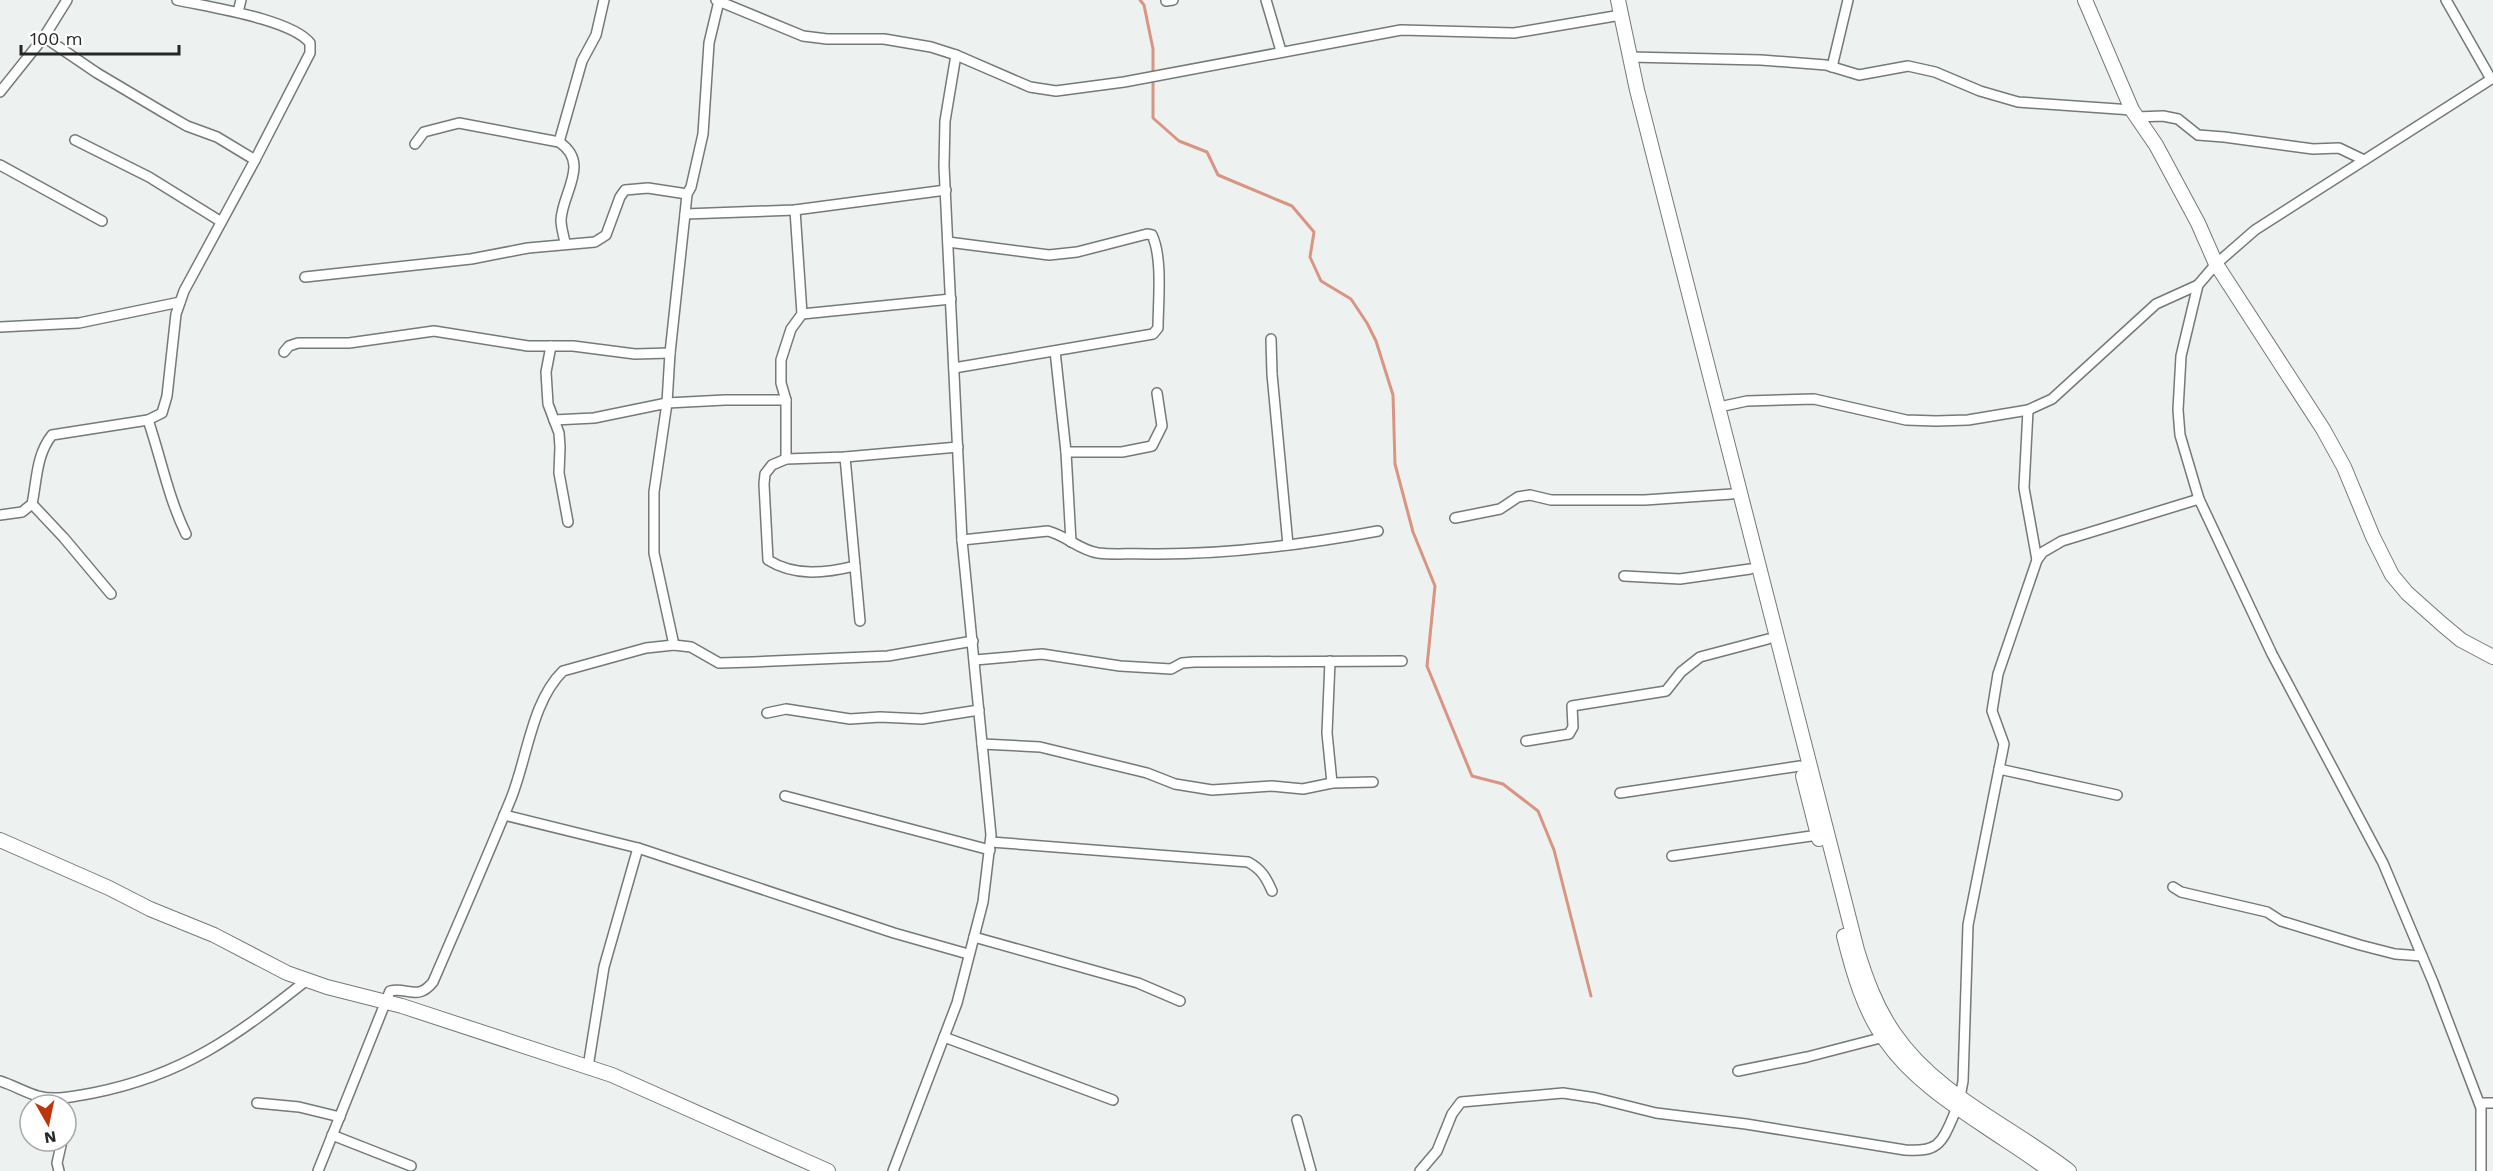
<svg xmlns="http://www.w3.org/2000/svg" width="2493" height="1171" viewBox="0 0 2493 1171" font-family="'Work Sans',sans-serif">
<rect width="100%" height="100%" fill="#edf1f0"/>
<g fill="none" stroke-linecap="round" stroke-linejoin="round">
<path stroke="#da9482" stroke-width="3" d="M1140,0L1144,5L1153,49V118L1179,141L1207,152L1218,175L1292,206L1314,232L1310,257L1321,281L1351,299L1367,323L1376,341L1393,395L1395,464L1413,532L1435,586L1427,666L1472,776L1503,784L1538,811L1554,850L1591,996"/>
<g stroke="#757978" stroke-width="12">
<g id="street">
<path d="M716,0L803,36L827,39H884L931,47L956,55L1030,87L1056,91L1124,82L1401,30L1514,33L1621,15"/>
<path d="M1266,0L1281,51"/>
<path d="M2446,0L2491,79"/>
<path d="M1166,1L1173,0"/>
<path d="M238,12L241,0"/>
<path d="M44,37L97,73L161,111L187,126L217,137L255,160"/>
<path d="M1630,57L1761,60L1826,65L1859,75L1908,66L1935,72L1980,91L2018,102L2132,110"/>
<path d="M1832,67L1848,0"/>
<path d="M0,92L44,37L67,0"/>
<path d="M2137,117L2163,116L2178,119L2198,135L2224,137L2313,149L2339,148L2364,160"/>
<path d="M75,140L149,177L220,221"/>
<path d="M559,142L582,61L596,35L604,0"/>
<path d="M415,144L424,132L459,123L559,142C591,163 562,193 561,220C561,228 564,236 565,243"/>
<path d="M0,165L102,221"/>
<path d="M685,214L795,210L946,190"/>
<path d="M948,242L1049,255L1077,252L1147,234L1152,235C1163,258 1158,303 1158,328L1153,334L954,368"/>
<path d="M305,277L471,259L528,248L595,242L606,235L620,197L625,190L648,188L687,194"/>
<path d="M802,314L951,299"/>
<path d="M0,327L79,323L180,302"/>
<path d="M1271,339L1272,374L1288,545"/>
<path d="M551,346L546,372L548,404L559,433L560,447L559,473L568,522"/>
<path d="M1055,351L1066,452L1071,542"/>
<path d="M284,352L289,346L298,343H349L434,331L528,346H573L635,354L670,353"/>
<path d="M1719,407L1747,401L1814,399L1906,420L1936,421L1968,420L2028,410L2052,399L2156,304L2198,285"/>
<path d="M2028,410L2024,488L2037,560"/>
<path d="M148,420C161,458 168,497 186,534"/>
<path d="M554,420L594,418L667,403L725,400H786"/>
<path d="M1066,452H1122L1152,446L1162,426L1157,393"/>
<path d="M845,457L860,621"/>
<path d="M786,459V400L781,383V360L791,329L802,314L795,210"/>
<path d="M32,504L64,538L111,594"/>
<path d="M0,515L22,512L32,504C37,480 36,455 52,435L148,420L162,413L167,396L176,314L184,291L255,160L310,53V43C291,19 208,7 177,0"/>
<path d="M1455,518L1500,509L1518,497L1530,495L1551,500H1645L1732,494"/>
<path d="M962,540L1048,531C1067,536 1079,550 1098,553C1114,555 1132,553 1149,554C1226,555 1302,545 1378,531"/>
<path d="M855,566C826,573 795,577 768,560L764,484L765,474L772,465L786,459L845,457L958,447"/>
<path d="M1624,576L1680,579L1750,569"/>
<path d="M674,645L654,553V492L667,403L670,353L685,214L687,194L691,187L703,134L709,43L719,1"/>
<path d="M975,660L1042,654L1120,666L1171,669L1182,663L1194,662L1402,661"/>
<path d="M1330,661L1327,733L1332,783"/>
<path d="M767,713L786,709L850,719L880,717L922,719L979,710"/>
<path d="M1526,741L1569,734L1573,727L1572,706L1666,691L1681,672L1700,657L1768,639"/>
<path d="M982,744L1040,747L1147,773L1175,784L1212,790L1272,786L1303,789L1332,783L1373,782"/>
<path d="M1999,769L2117,795"/>
<path d="M1620,793L1800,766"/>
<path d="M785,796L990,850"/>
<path d="M504,815L638,848L894,933L968,954"/>
<path d="M991,842L1248,862C1261,869 1266,877 1272,891"/>
<path d="M1672,856L1818,835"/>
<path d="M2173,887L2181,892L2267,912L2281,921L2360,945L2395,954L2422,956"/>
<path d="M974,937L1138,983L1180,1001"/>
<path d="M944,1037L1113,1100"/>
<path d="M588,1067L604,967L638,848"/>
<path d="M1738,1071L1807,1057L1888,1036"/>
<path d="M0,1081C13,1085 26,1093 38,1096C56,1101 76,1096 93,1093C184,1075 236,1036 307,980"/>
<path d="M257,1103L299,1107L340,1117"/>
<path d="M2480,1103H2493"/>
<path d="M1297,1120L1311,1171"/>
<path d="M332,1135L411,1166"/>
<path d="M59,1171L57,1163L62,1141"/>
<path d="M318,1171L390,991C408,987 418,1001 433,982C459,922 485,862 510,801C527,761 531,702 563,671L646,648L674,645L691,647L719,663L753,662L888,656L973,641"/>
<path d="M893,1171L957,1003L983,902L991,835L962,540L944,166L945,121L956,55"/>
<path d="M1420,1171L1437,1151L1452,1114L1461,1102L1563,1093L1596,1098L1656,1113L1746,1124L1905,1150C1937,1152 1941,1145 1953,1117C1958,1105 1961,1094 1963,1081L1968,925L2004,744L1992,711L1998,674L2037,560L2043,552L2062,541L2199,499"/>
<path d="M2481,1171V1108L2433,982L2383,863L2272,654L2199,499L2180,435L2178,410L2181,356L2198,285L2216,264L2255,230L2493,78"/>
</g>
</g>
<g stroke="#757978" stroke-width="16">
<g id="secondary">
<path d="M1618,0L1637,90L1857,950C1866,979 1876,1007 1894,1033C1936,1095 2011,1126 2069,1171"/>
<path d="M2085,0L2132,110L2156,145L2198,223L2216,264L2323,429L2344,467L2373,537L2392,575L2407,593L2443,625L2461,640L2493,657"/>
<path d="M1803,776L1819,839"/>
<path d="M0,840L109,888L150,909L214,935L287,973L327,987L402,1006L612,1075L828,1171"/>
<path d="M1844,936C1853,972 1864,1011 1886,1041C1911,1077 1950,1103 1986,1127C2008,1142 2030,1155 2050,1171"/>
</g>
</g>
<use href="#street" stroke="#fff" stroke-width="9"/>
<use href="#secondary" stroke="#fff" stroke-width="14"/>
</g>
<g transform="translate(48 1123) rotate(171)"><circle r="28" fill="#ffffff" stroke="#a8a9a9" stroke-width="1.5"/>
<path d="M0-4.5L10 22L0 15L-10 22Z" fill="#be350b"/>
<text y="-9" font-size="16" font-weight="bold" text-anchor="middle" fill="#252727">N</text>
</g>
<path d="M21 45v9h158v-9" fill="none" stroke="#252727" stroke-width="3"/>
<text x="30" y="45" font-size="18" fill="#252727" stroke="#ffffff" stroke-width="4.5" paint-order="stroke">100 m</text>
</svg>
